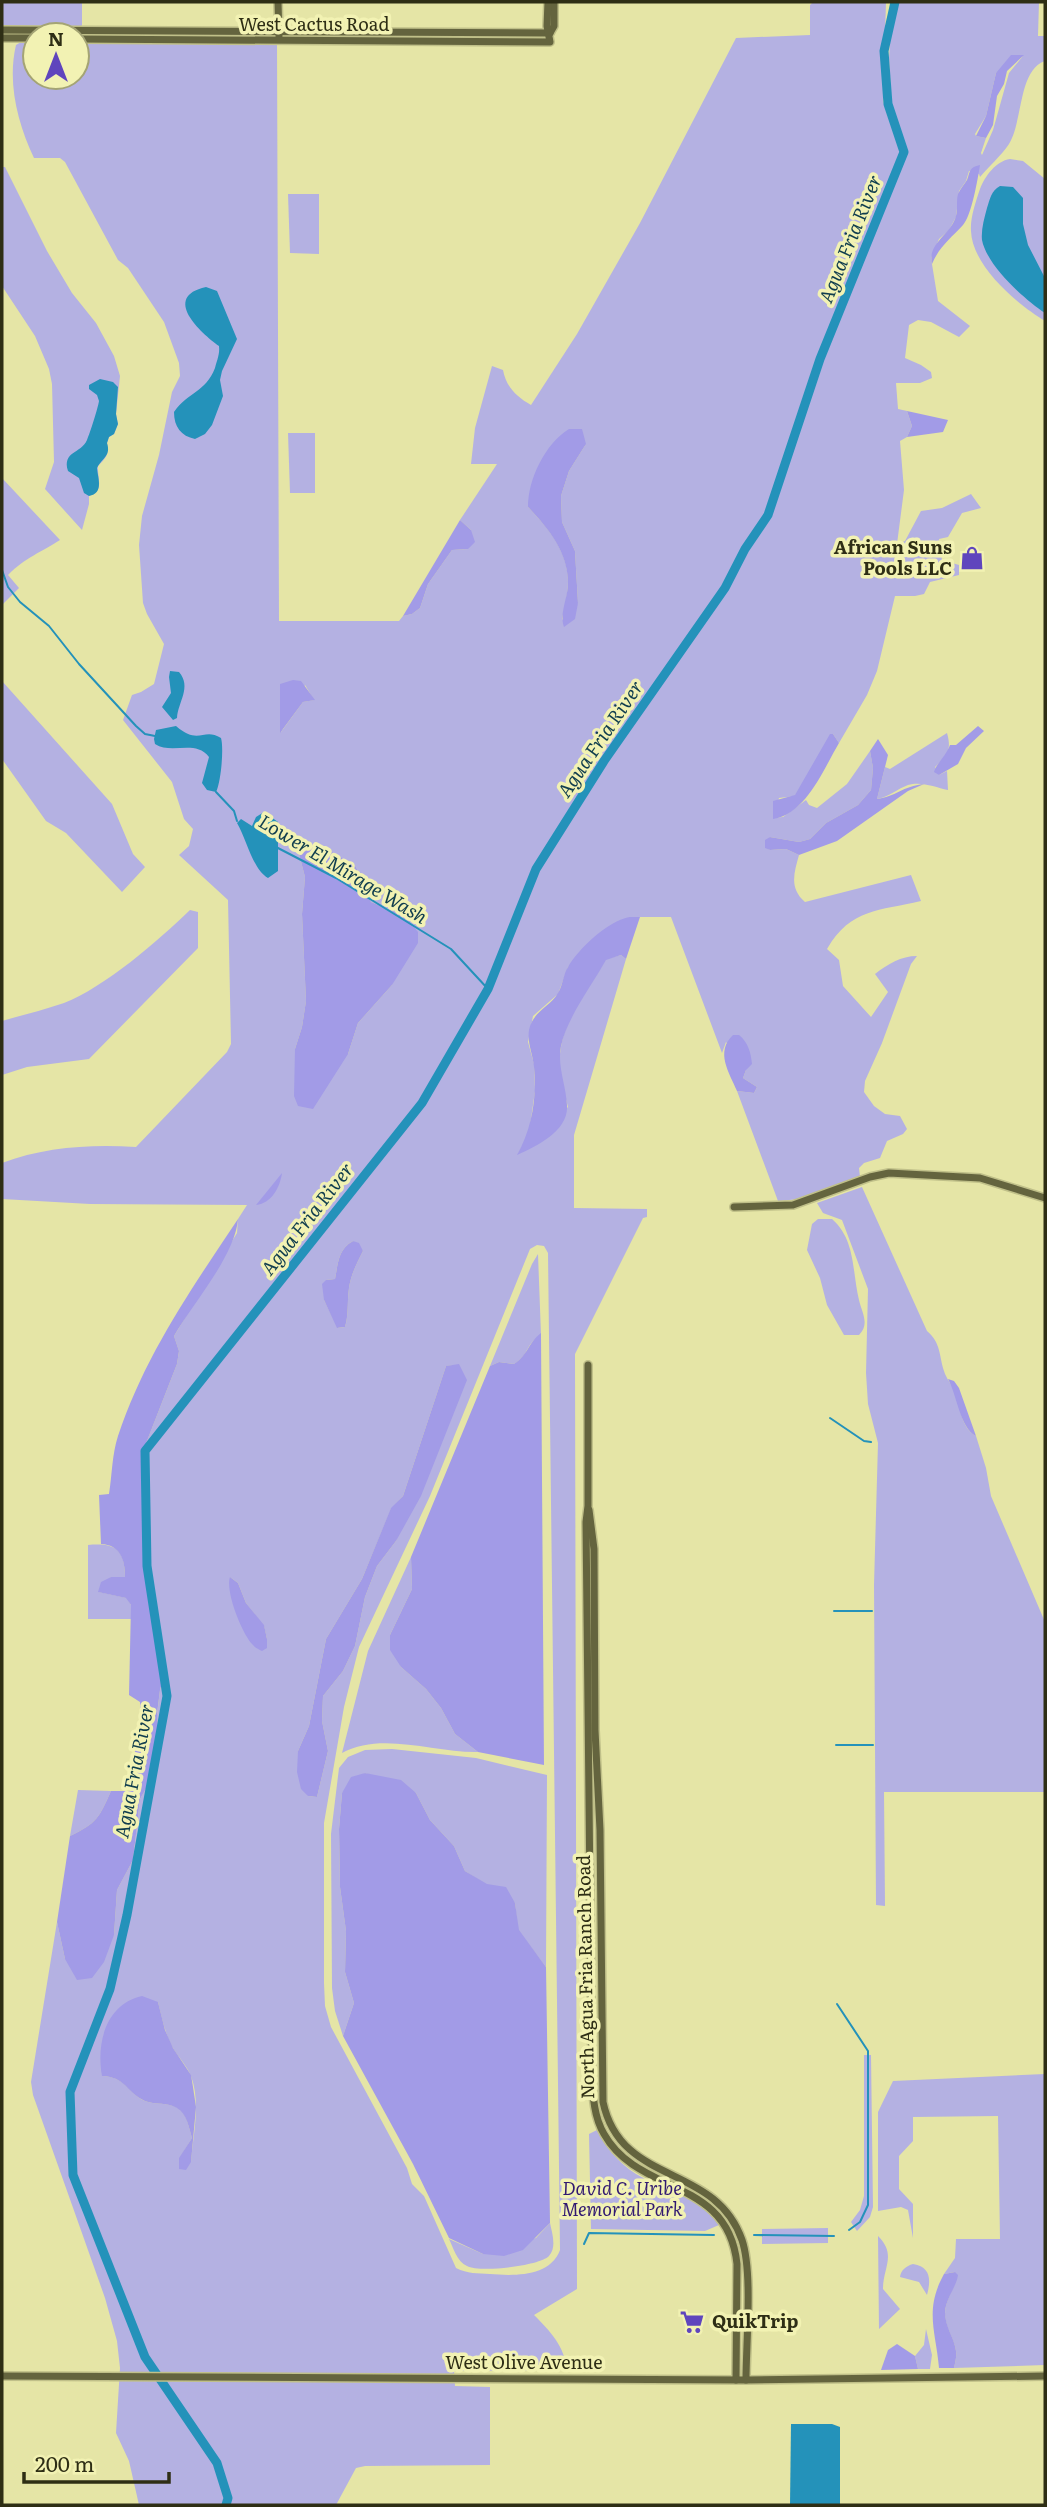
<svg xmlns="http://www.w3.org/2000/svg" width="1047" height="2507" viewBox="0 0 1047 2507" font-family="Literata,serif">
<rect width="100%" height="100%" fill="#e5e5a6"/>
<g fill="#b4b1e2" fill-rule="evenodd">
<path d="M2,2H82V25L80,28H2Z"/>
<path d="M813,2H886L883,101L888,117L892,110L889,58L892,8L895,2H1039L1038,36H1045V61C1018,70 1023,122 1009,144C1001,156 989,166 980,177L979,174L969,171L966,181L959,191L956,217L949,230L939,239L931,258L938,301L970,326L959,337L931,322L918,320L909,325L905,358L921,365L931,372L932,378L920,383H896L898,409L907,411L912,426L907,437L900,441L904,490L897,544L905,541L921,511L942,508L971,494L981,508L962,513L948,537L939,539L942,560L959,565V575L930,582L924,594L915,596H895L877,671L867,695L839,743L833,734L795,796L779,798L773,818L783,817L806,800L809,805L817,808L847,784L870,751L873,768L871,790L858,805L826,823L810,839L799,842L770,837L765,847L770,850L786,849L799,855C794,873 789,888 805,902L911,875L921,901C879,911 851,908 827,949L839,960L843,986L871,1017L888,992L875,974C888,964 901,956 917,956L911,964L882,1043L865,1081L864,1092L874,1106L885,1114L900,1116L907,1129L903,1134L887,1141L880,1158L864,1163L859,1168L860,1177L800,1199L778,1201L737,1091L754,1093L757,1087L743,1078L746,1070L726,1042L722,1053L671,917H629L568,967L558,994L533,1016L528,1042L534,1064L535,1091L529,1133L518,1154L568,1107C563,1088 557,1067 561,1047C565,1019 592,984 606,959L621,955L626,959L574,1135V1208L647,1209V1217L643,1218L575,1354L577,2289L534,2315C549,2330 566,2347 566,2370L454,2371L455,2386L490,2387V2465L365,2466L356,2468L336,2505H139L129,2461L116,2433L120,2368L117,2341L105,2298L33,2095L31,2082L57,1922L65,1959L114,1935L117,1890L133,1860L140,1799L158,1768L159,1737L157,1715L160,1690L165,1673L157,1608L147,1580L142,1480L145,1446L177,1364L179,1351L174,1336L237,1233L238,1219L247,1205L90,1204L2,1199V1163C44,1147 91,1144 136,1147L227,1052L231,1044L228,900L179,855L189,846L193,829L184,819L172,782L123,720L132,695L141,692L154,684L164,644L147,614L143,603L139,545L142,516L159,455L172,392L180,376L179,363L164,322L128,268L118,260L65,162L60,158H34C18,124 7,83 16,45L21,42H35V77H77V42L277,43L279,621H399L403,616L412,614L420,608L428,584L452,550L468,549L471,530L460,520L497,464H471L475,428L492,366L503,370C506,387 517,397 531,405L577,334L640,223L736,38L810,35V5ZM1023,56L1009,73L993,130L982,155L981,153L986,138L976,136L975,134L986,116L996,73ZM586,444L569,471L561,496L562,522L575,551L578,603L562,620C564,608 568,595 568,582C568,551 548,528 528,507ZM305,685L314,700L303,702L281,732ZM297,846L356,867L371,902L405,916L392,985L358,1023L348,1054L295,1049L302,1027L306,1001L302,914L305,877ZM353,1241L363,1251C357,1263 351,1274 349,1288C347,1301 349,1314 345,1327L338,1328L324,1300L326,1280L335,1279C338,1264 338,1249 353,1241ZM537,1245L544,1246L548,1253L560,2250C550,2277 514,2276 490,2274C477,2273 468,2274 456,2268L424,2196L412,2184L407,2168L331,2027L325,2006L324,1983V1823L344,1707L359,1647L430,1496L530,1249ZM459,1365L396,1541L377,1566L365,1597L355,1646L343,1671L323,1696L322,1721L328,1751L317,1797L308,1796L298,1751L309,1726L326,1639L362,1579L391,1509L403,1496L446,1366ZM230,1577L238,1583L246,1603L264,1626L267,1639V1648ZM158,2002C162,2018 165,2034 173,2048C179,2058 187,2066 191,2076C201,2103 193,2135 191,2162L179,2159L192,2138C189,2128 187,2114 178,2108C168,2102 155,2105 145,2101C127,2093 127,2077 102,2076Z"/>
<path d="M1010,159L1023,161L1045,179V321C1018,305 972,266 971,231C970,218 976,201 980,189C985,176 996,161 1010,159Z"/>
<path d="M2,167H5L47,251L72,293L96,323L114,356L120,376L116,414L118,424L114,434L109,437L107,443C109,454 107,457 98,466C97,478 105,491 89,496V504L82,530L45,489L54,462L52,384L49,369L35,336L2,286Z"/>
<path d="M288,194H319V254L290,253Z"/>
<path d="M288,433H315V493H290Z"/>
<path d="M2,478L60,540C40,553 26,557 8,575L19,588L2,605Z"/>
<path d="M2,681L112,804L133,854L145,867L122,892L66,833L46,821L2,759Z"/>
<path d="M947,733C952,751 947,755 935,767L939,775L947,771L948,790C935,787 921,781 908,785C897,789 889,797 877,799L885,767L890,769Z"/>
<path d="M190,910L198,912V948L89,1059L27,1067L2,1075V1021C22,1015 44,1010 64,1003C105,987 158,941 190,910Z"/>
<path d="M862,1187L927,1331C941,1343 939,1355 944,1371C946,1378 952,1385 955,1392C961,1407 960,1427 976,1436L986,1468L991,1496L1045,1622V1792H884L885,1906L876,1905L874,1585L878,1443L868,1404L866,1373L868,1289L842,1220L823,1213L817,1203Z"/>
<path d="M818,1219H832C856,1240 852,1272 859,1300C862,1313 870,1324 859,1335H844L827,1305L820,1278L807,1250L812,1224Z"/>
<path d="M538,1254L541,1335C525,1344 530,1354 514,1364L499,1362L490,1366L532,1264Z"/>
<path d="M88,1545C114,1543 125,1548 125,1577H111L99,1592L127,1598L131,1605V1619H88Z"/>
<path d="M411,1557L412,1589L390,1635L401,1667L426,1689L441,1708L455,1734L478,1752C436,1753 381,1731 342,1753L368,1651Z"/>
<path d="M392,1749L476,1758L547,1775L546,1967L518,1930L515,1903L465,1871L454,1846L430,1820L416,1793L365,1773L342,1793L339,1829L340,1887L346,1931L345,1972L354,2003L343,2036L335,2011L332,1988L331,1834L339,1768L348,1757L365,1750Z"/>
<path d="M78,1790L111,1791C99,1818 97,1823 70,1836Z"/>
<path d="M864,2055H871L873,2207L870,2217L857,2231L851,2222L860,2210L864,2196Z"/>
<path d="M1045,2074V2365L954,2368C955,2363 957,2356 956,2351C954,2338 945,2327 945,2314C945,2297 958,2287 955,2272L944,2274L955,2258L956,2239H1000L998,2116L913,2117V2141L899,2156V2189L913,2204V2238L908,2210L901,2207L878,2211V2112L893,2081Z"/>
<path d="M597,2130C606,2148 619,2163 636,2174C665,2191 699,2196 719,2225L705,2231L591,2229L589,2134Z"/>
<path d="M550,2223C552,2233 557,2247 549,2256C539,2266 480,2273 467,2266C457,2262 453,2247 449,2239L483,2254L536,2238Z"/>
<path d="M828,2228V2243L762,2244V2229Z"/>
<path d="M878,2236C897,2255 883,2267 883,2289L900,2309L879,2329Z"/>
<path d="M913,2264C931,2267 931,2280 927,2295L919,2282L900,2277C901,2270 906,2266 913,2264Z"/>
<path d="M926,2329L932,2355L930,2369H918L915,2356L924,2345Z"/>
</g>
<g fill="#a29be7">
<path d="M1011,55H1024L1007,71L1004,84L997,96L993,125L986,138L976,136L986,116L996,73Z"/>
<path d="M980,165C978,177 972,215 963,225C951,238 939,247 932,264C927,243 951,235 956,216C958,209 956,201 958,194C960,189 964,185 967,180C970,172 969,167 980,165Z"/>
<path d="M907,411L948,420L943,432L907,437L912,426Z"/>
<path d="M569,429H582L586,444L569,471L561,496L562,522L575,551L578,603L575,619L564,627C559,613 568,598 568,583C568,552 548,528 528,507C528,479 545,444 569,429Z"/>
<path d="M460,520L471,530L475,542L468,549L452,550L428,584L420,608L412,614L403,616Z"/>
<path d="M293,680L301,681L315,700L303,702L280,733V684Z"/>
<path d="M978,726L984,731L966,748L958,764L939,775L934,772C936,764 946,756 950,745H956Z"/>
<path d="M830,734H833L839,743C823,770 806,814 773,819V801L795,795Z"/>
<path d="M878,739L888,755L877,799C895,797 903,786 924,784L908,791L837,841L799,855L786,849L770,850L765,848V840L770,837L799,842L810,839L826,823L858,805L871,790L873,768L870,751Z"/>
<path d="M306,842L334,853L356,867L371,902L405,916L418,932V943L392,985L358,1023L348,1054L313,1109L298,1106L294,1096L295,1049L302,1027L306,1001L302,914L305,877L297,846Z"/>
<path d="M629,917H640L626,959L621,955L606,960C592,985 567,1018 561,1046C557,1066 566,1085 567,1105C569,1131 537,1146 517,1155C532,1128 537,1098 534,1067C533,1054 527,1043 529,1030C533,1011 550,1007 558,993C563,985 563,975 568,967C579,948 607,922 629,917Z"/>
<path d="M733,1035H739C748,1042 751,1053 752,1064L746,1070L743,1078L757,1087L754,1093L737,1091C729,1072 715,1052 733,1035Z"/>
<path d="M282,1173C280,1187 272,1203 256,1205Z"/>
<path d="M238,1219C235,1256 193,1303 174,1336L179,1351L177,1364L145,1446L142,1480L147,1580L157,1608L165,1673L160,1690L157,1714L159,1737L158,1768L140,1799L133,1860L117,1890L114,1935L104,1962L92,1978L77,1980L65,1959L57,1922L70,1836C97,1823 99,1818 111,1791H133L136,1730L140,1729V1702L129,1695L131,1605L126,1598L98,1592L101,1582L111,1577H125C125,1559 120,1545 101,1544L99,1495L109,1494C112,1476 112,1454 118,1436C145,1355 192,1288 238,1219Z"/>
<path d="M353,1241L359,1243L363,1251C357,1263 351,1274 349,1288C347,1301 349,1314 345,1327L337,1328L324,1300L322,1284L326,1280L335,1279C338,1264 338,1249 353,1241Z"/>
<path d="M541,1333V1335L544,1765L478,1752L455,1734L441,1708L426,1689L401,1667L390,1650V1635L412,1589L411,1557L490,1366L499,1362L514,1364C528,1355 528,1343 541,1333Z"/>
<path d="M459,1364L467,1380L421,1496L396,1541L377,1566L365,1597L355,1646L343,1671L323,1696L322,1721L328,1751L317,1797L308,1796L301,1789L297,1772L298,1751L309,1726L326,1639L362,1579L391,1508L403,1496L446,1366Z"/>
<path d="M948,1379L954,1381L959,1388L976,1436C960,1428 957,1395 948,1379Z"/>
<path d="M230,1577L238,1583L246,1603L264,1625L267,1639V1648L262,1651C260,1650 254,1647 253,1645C242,1634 225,1591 230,1577Z"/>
<path d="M365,1773L401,1780L416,1793L430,1820L454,1846L465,1871L487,1884L506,1887L515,1903L519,1930L546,1967L550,2223L523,2250L504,2256L483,2254L449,2238L413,2164L343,2036L354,2003L345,1972L346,1931L340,1887L339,1829L342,1793L351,1777Z"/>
<path d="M142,1996L158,2002L165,2030L173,2048L191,2075L193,2087L196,2107L191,2162L186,2170L179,2169V2158L192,2138C189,2128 187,2114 177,2108C168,2102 155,2105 145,2101C126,2092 126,2077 102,2076C96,2043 106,2004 142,1996Z"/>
<path d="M955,2272L958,2275C956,2288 946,2298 945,2312C945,2327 954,2337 956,2351C957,2356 955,2363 954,2368H939C936,2332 924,2310 944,2274Z"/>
<path d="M897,2344L915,2356L918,2369L881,2370L888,2350Z"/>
</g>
<g fill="#2492ba">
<path d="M1000,186L1013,187L1023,198V224L1028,245L1045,278V313C1025,300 987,266 982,240C981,230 984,219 987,208C990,199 991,191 1000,186Z"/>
<path d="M206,287L217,291L237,339L222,371L220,380L223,396L212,425L205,434L195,439C181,436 174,427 174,412C189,391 205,393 215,368C217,360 220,354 219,346C201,333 161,297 206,287Z"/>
<path d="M100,379L113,382L118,387L116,414L118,424L114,434L109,437L107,443C111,456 103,457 97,468C98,479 104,493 89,496L84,493L79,478L68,471C62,451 81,454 87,440C90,433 98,408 99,401L97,395L89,389V385Z"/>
<path d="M170,671L179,672C192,687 178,702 177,718L173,720L162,707L171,693L169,677Z"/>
<path d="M176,726C199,746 203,727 221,738C224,748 221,782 216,792L207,790L202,783L209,757C195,739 172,755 155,744L154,739L156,730Z"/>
<path d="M264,812L278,822V871L268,878C253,870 246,838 237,823L241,819L252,826L256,817Z"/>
<path d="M791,2424H832L840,2427V2505H790Z"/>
</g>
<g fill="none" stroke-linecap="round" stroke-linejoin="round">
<g stroke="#2492ba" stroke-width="2">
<path d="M2,570L8,587L20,602L49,626L79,664L136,726L145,734L155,736"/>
<path d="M216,792L234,811L237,821"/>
<path d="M276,847L336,878L451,949L488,989"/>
<path d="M830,1418L864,1441L871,1442"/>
<path d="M834,1611H872"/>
<path d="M836,1745H873"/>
<path d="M837,2004L868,2051V2205L860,2222L849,2230"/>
<path d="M754,2235L834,2236"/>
<path d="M584,2244L589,2233L714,2235"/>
</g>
<path stroke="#2492ba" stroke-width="9" d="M226,2505L228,2498L217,2463L145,2357L73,2175L70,2092L110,1989L127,1915L167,1696L147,1566L145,1451L422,1103L488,989L536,869L604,761L725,588L745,549L768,515L820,359L904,152L888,104L884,51L895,2"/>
<g stroke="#c0c089" stroke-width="10">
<g id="secondary">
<path d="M278,2L279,36"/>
<path d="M2,30L550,33"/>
<path d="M550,33L554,26V2"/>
<path d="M2,38H35"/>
<path d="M77,39L550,42L547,26L548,2"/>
<path d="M734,1207L793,1205L870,1177L889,1173L980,1178L1045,1198"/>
<path d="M588,1365V1506L586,1522L592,2077C593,2097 594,2117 604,2134C639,2196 728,2177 737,2264L736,2380"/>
<path d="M589,1510L594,1549L595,1730L600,1830L603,2102C621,2187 715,2162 742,2240C753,2273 746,2343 746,2380"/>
<path d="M2,2376L746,2380L1045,2376"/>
</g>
</g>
<use href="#secondary" stroke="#64643e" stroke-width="7"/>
</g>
<defs>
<g id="shop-bare" transform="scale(1.89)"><path d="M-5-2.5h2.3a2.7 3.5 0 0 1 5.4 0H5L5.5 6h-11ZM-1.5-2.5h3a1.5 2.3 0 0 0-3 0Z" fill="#5f45bd" stroke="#f2f2b3" stroke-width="2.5" paint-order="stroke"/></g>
<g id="supermarket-bare" transform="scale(1.89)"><path d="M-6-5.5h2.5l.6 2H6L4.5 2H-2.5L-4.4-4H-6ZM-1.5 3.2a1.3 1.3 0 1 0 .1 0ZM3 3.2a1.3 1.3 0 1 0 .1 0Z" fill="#5f45bd" stroke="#f2f2b3" stroke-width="2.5" paint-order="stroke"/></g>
</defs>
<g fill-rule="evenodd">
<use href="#shop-bare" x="972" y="558"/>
<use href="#supermarket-bare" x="692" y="2322"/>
</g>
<g text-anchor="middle" stroke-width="7" stroke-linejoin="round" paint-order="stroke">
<g font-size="18" fill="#2e2e15" stroke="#f2f2b3">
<text x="314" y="31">West Cactus Road</text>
<text transform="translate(586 1977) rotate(-91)" y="6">North Agua Fria Ranch Road</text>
<text x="524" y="2369">West Olive Avenue</text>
</g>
<g font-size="18" font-weight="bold" fill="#2e2e15" stroke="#f2f2b3" text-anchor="end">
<text x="952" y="554">African Suns<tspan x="952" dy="21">Pools LLC</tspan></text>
<text x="712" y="2328" text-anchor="start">QuikTrip</text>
</g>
<g font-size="18" font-style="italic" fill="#311971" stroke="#f2f2b3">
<text x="622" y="2195">David C. Uribe<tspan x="622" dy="21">Memorial Park</tspan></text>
</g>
<g font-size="19" font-style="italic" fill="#103d4e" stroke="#f2f2b3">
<text transform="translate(850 239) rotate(-68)" y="7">Agua Fria River</text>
<text transform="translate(600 739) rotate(-56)" y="7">Agua Fria River</text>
<text transform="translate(343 869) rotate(31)" y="7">Lower El Mirage Wash</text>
<text transform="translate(307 1219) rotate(-52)" y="7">Agua Fria River</text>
<text transform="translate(134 1771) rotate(-79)" y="7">Agua Fria River</text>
</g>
</g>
<rect width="1047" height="2507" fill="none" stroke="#2e2e15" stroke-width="7"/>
<g transform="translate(56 56)"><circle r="33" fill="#f2f2b3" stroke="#a4a474" stroke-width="2"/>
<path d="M0-5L12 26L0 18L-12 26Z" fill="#5f45bd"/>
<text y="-10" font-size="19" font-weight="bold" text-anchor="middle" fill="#2e2e15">N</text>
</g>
<path d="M24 2472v10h145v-10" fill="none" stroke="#2e2e15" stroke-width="3.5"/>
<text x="35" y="2472" font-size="21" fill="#2e2e15" stroke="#f2f2b3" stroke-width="5" paint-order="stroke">200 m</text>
</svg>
